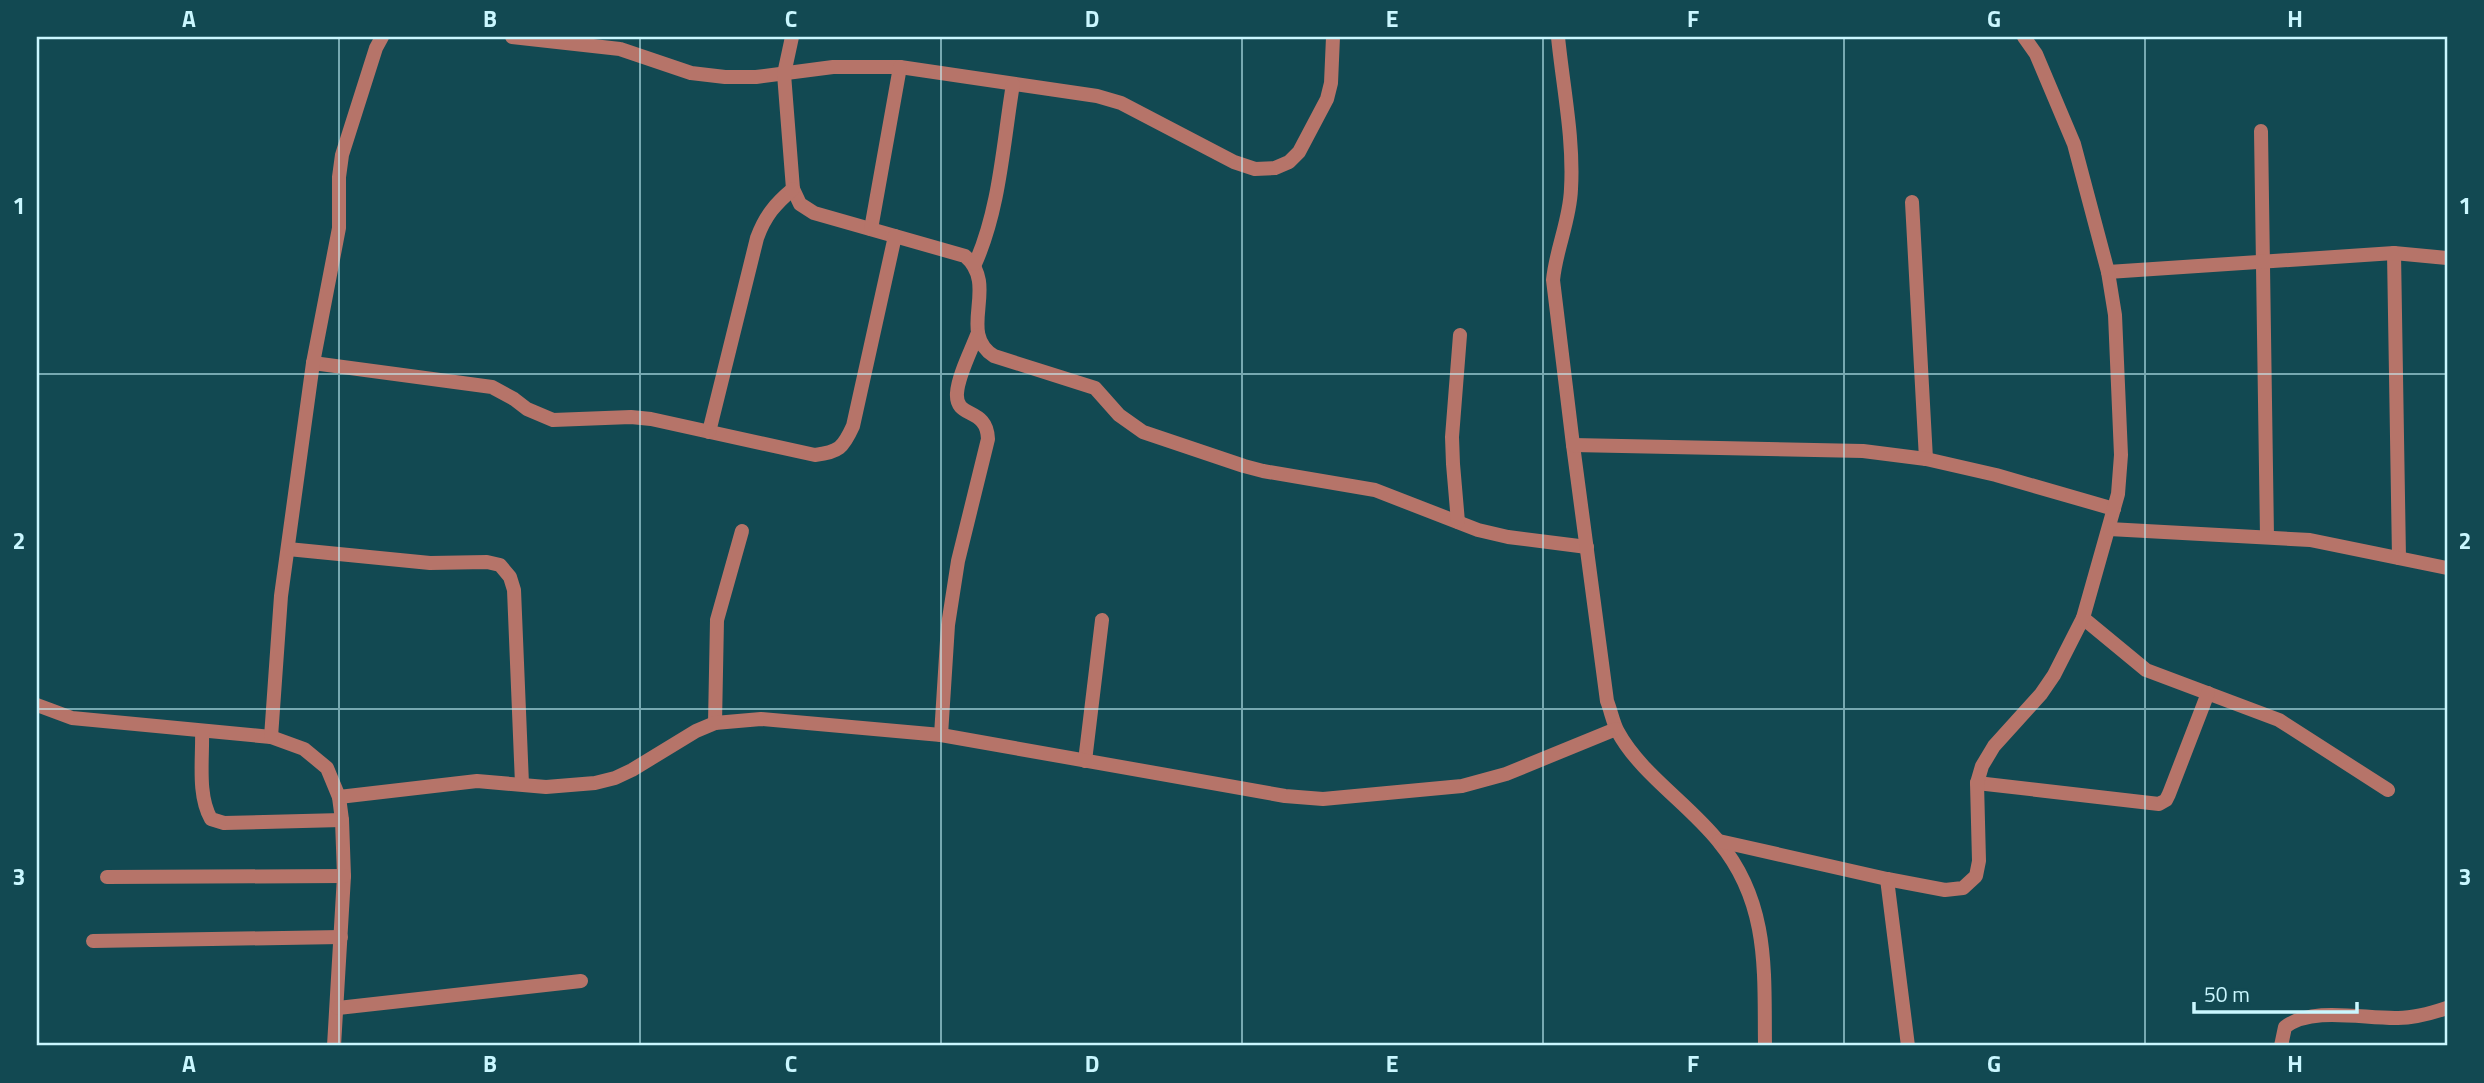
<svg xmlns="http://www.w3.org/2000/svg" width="2484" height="1083" viewBox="0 0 2484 1083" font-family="'Titillium Web',sans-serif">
<rect width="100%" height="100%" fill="#124952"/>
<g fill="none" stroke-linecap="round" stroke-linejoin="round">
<g stroke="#b67469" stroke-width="14">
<path d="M512,37L620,49L691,73L725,77H756L833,67H900L1097,96L1121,103L1234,162L1255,169L1275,168L1289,162L1299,152L1327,99L1331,83L1333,37"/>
<path d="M792,37L784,74L793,189L800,204L814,213L965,256C1000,286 956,332 994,356L1095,388L1119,415L1143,432L1244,466L1263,471L1375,490L1478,530L1508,537L1587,547"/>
<path d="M1558,37C1563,87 1574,139 1571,189C1570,220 1556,249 1553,280L1573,445L1607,701C1611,711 1613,723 1618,732C1640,773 1690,805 1719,842C1770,904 1764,972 1765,1046"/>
<path d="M2261,131L2267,537"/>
<path d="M1912,202L1926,459"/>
<path d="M871,229L900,67"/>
<path d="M2394,253L2399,558"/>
<path d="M975,264C1000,208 1003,144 1013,84"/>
<path d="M2108,272L2394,253L2447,258"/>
<path d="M313,363L492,387L514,399L527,409L553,420L631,417L651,419L815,455C839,452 843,448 853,426L895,236"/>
<path d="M709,432L757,238C765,216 775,204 793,189"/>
<path d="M1573,445L1863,451L1926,459L1996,475L2114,509"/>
<path d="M1458,522L1453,464L1452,437L1460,335"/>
<path d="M2109,529L2310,540L2447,568"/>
<path d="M288,549L430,563L487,562L500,565L510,577L514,590L522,784"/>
<path d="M2083,618L2146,670L2279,720L2388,790"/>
<path d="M37,705L72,718L271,737L304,749L327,768L339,797L342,820L344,876L334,1046"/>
<path d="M715,723L717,620L742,531"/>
<path d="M202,731C203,758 197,795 211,819L224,823L342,820"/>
<path d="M941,735L948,625L958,561L988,439C987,406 955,420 957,393C958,376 971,351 977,335"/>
<path d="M271,737L281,596L313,363L339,228V177L342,155L376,48L382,37"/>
<path d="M1085,761L1102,620"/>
<path d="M1977,783L2159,804L2166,800L2169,794L2208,693"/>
<path d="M339,797L477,781L546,787L595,783L615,778L632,770L696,731L715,723L761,719L941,735L1285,796L1323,799L1462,786L1506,774L1616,729"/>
<path d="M1719,841L1887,879L1945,890L1963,888L1976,876L1979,861L1977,783L1982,766L1994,746L2041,694L2054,675L2083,618L2118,494L2121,455L2115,315L2108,272L2074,144L2036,54L2024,37"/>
<path d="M107,877L344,876"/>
<path d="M1887,879L1908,1046"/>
<path d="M93,941L341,937"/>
<path d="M338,1008L581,981"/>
<path d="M2281,1046L2285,1027C2312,1006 2364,1019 2398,1018C2415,1018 2432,1013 2447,1008"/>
</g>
</g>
<path fill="none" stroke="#caf7ff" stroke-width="2" stroke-opacity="0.55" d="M339,37V1046M640,37V1046M941,37V1046M1242,37V1046M1543,37V1046M1844,37V1046M2145,37V1046M37,374H2447M37,709H2447"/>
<rect width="2484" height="1083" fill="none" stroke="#124952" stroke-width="77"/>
<path d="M2194 1002v10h163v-10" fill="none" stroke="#caf7ff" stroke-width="3.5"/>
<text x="2204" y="1002" font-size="21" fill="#caf7ff" stroke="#124952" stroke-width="5" paint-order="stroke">50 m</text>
<rect x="38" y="38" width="2408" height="1006" fill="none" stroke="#caf7ff" stroke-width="2.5"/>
<g font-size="23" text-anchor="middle" font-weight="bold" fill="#caf7ff">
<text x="189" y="27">A</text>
<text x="490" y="27">B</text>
<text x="791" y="27">C</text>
<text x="1092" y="27">D</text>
<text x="1392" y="27">E</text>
<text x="1693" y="27">F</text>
<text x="1994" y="27">G</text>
<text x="2295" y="27">H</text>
<text x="19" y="214">1</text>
<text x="2465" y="214">1</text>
<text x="19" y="549">2</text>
<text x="2465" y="549">2</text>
<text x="19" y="885">3</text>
<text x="2465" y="885">3</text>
<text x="189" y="1072">A</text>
<text x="490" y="1072">B</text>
<text x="791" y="1072">C</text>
<text x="1092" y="1072">D</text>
<text x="1392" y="1072">E</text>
<text x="1693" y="1072">F</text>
<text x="1994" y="1072">G</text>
<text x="2295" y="1072">H</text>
</g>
</svg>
